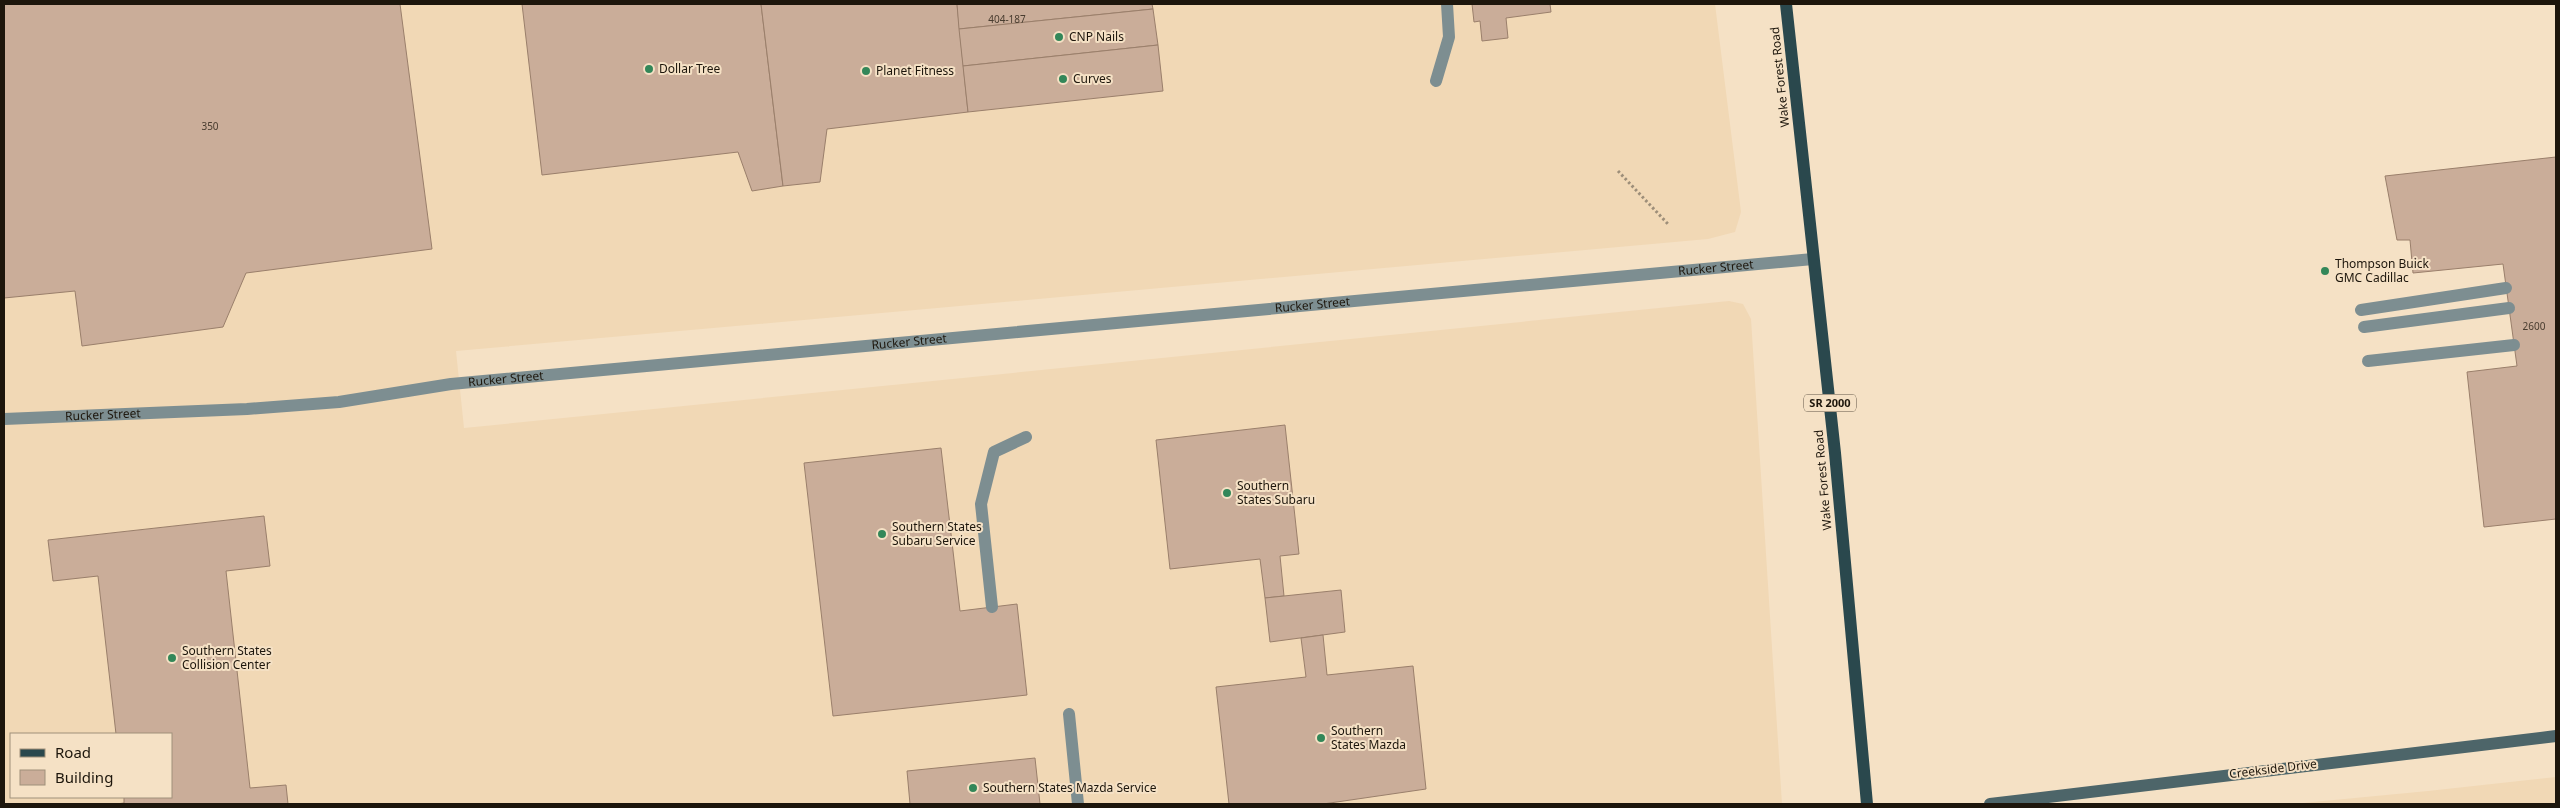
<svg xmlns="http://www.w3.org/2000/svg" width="2560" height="808" viewBox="0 0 2560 808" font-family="'Noto Sans',sans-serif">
<rect width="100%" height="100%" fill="#f5e1c5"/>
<g fill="#f1d8b5" fill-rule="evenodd">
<path d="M4,4H1715L1741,212L1735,232L1708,239L456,351L464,428L1729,301L1743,304L1751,319L1782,804H4ZM11,734H171V797H11Z"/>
<path d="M2556,777V804H2292L2428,791Z"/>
</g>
<g fill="#caad99" stroke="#9a7f6b">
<path d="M4,4H400L432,249L246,273L223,327L82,346L75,291L4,298Z"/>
<path d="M522,4H761L783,186L752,191L738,152L542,175Z"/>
<path d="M761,4H957L968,112L827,129L820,182L783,186Z"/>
<path d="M957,4H1152L1153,9L959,29Z"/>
<path d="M1472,4H1550L1551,12L1506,18L1508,38L1482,41L1480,21L1474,22Z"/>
<path d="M1153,9L1158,45L963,66L959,29Z"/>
<path d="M1158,45L1163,91L968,112L963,66Z"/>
<path d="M2556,157V519L2484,527L2467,372L2517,366L2503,264L2413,273L2410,240H2397L2385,176Z"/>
<path d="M1285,425L1299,554L1280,556L1284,596L1265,598L1260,559L1170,569L1156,440Z"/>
<path d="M941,448L960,611L1017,604L1027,695L833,716L804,463Z"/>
<path d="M264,516L270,566L226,571L250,788L286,785L288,804H116L124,803V797H171V734H116L98,576L53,581L48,540Z"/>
<path d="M1341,590L1345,632L1270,642L1265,598Z"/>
<path d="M1323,635L1327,675L1413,666L1426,789L1323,804H1229L1216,687L1306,677L1301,638Z"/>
<path d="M1035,758L1040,804H910L907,771Z"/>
</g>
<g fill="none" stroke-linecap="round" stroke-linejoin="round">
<path stroke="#9d8e79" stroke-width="3" stroke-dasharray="2.5 2.5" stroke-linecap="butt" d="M1618,171L1668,224"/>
<g stroke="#7d8e91" stroke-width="12">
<path d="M1436,81L1449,37L1447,4"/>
<path d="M2361,310L2506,288"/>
<path d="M2364,327L2509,308"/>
<path d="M2368,361L2514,345"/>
<path d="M992,607L981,504L994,452L1026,437"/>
<path d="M1069,714L1078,804"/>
</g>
<path stroke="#7d8e91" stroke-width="12" id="s1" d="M4,419L247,409L339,402L451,384L1813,259"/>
<path stroke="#4d6569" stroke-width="12" d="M1990,804L2556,736"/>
<path stroke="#2a484d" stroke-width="12" d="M1786,4L1835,453L1867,804"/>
</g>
<g fill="#338759" stroke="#f5e1c5" stroke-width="2">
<circle cx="1059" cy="37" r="5"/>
<circle cx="649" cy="69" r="5"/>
<circle cx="866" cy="71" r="5"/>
<circle cx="1063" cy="79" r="5"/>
<circle cx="2325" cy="271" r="5"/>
<circle cx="1227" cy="493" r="5"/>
<circle cx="882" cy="534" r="5"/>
<circle cx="172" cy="658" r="5"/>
<circle cx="1321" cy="738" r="5"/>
<circle cx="973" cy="788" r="5"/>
</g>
<g text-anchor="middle" stroke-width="4" stroke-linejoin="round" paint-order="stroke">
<g font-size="10" fill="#483c2f">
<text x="1007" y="23">404-187</text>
<text x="210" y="130">350</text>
<text x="2534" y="330">2600</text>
</g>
<rect fill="#f5e1c5" stroke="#5e5344" stroke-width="1" x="1804" y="394.5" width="52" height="17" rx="4"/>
<g font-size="11" font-weight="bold" fill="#1d160c">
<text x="1830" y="407">SR 2000</text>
</g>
<g font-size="12" fill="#1d160c" stroke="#f5e1c5" text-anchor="start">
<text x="1069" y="41">CNP Nails</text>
<text x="659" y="73">Dollar Tree</text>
<text x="876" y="75">Planet Fitness</text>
<text x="1073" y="83">Curves</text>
<text x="2335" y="268">Thompson Buick<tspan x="2335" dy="14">GMC Cadillac</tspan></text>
<text x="1237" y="490">Southern<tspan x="1237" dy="14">States Subaru</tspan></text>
<text x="892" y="531">Southern States<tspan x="892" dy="14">Subaru Service</tspan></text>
<text x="182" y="655">Southern States<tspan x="182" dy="14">Collision Center</tspan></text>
<text x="1331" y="735">Southern<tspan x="1331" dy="14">States Mazda</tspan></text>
<text x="983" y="792">Southern States Mazda Service</text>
</g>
<g font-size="12" fill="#1d160c" stroke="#f5e1c5">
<text transform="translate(1780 77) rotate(-96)" y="4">Wake Forest Road</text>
<text dy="4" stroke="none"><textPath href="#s1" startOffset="1719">Rucker Street</textPath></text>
<text dy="4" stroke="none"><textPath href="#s1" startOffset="1314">Rucker Street</textPath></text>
<text dy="4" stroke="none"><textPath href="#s1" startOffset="909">Rucker Street</textPath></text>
<text dy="4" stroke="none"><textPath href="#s1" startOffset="504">Rucker Street</textPath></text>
<text dy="4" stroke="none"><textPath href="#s1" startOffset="99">Rucker Street</textPath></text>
<text transform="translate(1823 480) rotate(-95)" y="4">Wake Forest Road</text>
<text transform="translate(2273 769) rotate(-7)" y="4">Creekside Drive</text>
</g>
</g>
<rect width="2560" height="808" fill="none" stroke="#1d160c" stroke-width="10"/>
<rect x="10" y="733" width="162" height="65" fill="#f5e1c5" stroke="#9f907b"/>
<rect x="20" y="749" width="25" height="8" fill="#2a484d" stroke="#9f907b"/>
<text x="55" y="758" font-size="15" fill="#1d160c">Road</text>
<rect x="20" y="770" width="25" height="15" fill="#caad99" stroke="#9f907b"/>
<text x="55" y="783" font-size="15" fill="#1d160c">Building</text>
</svg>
